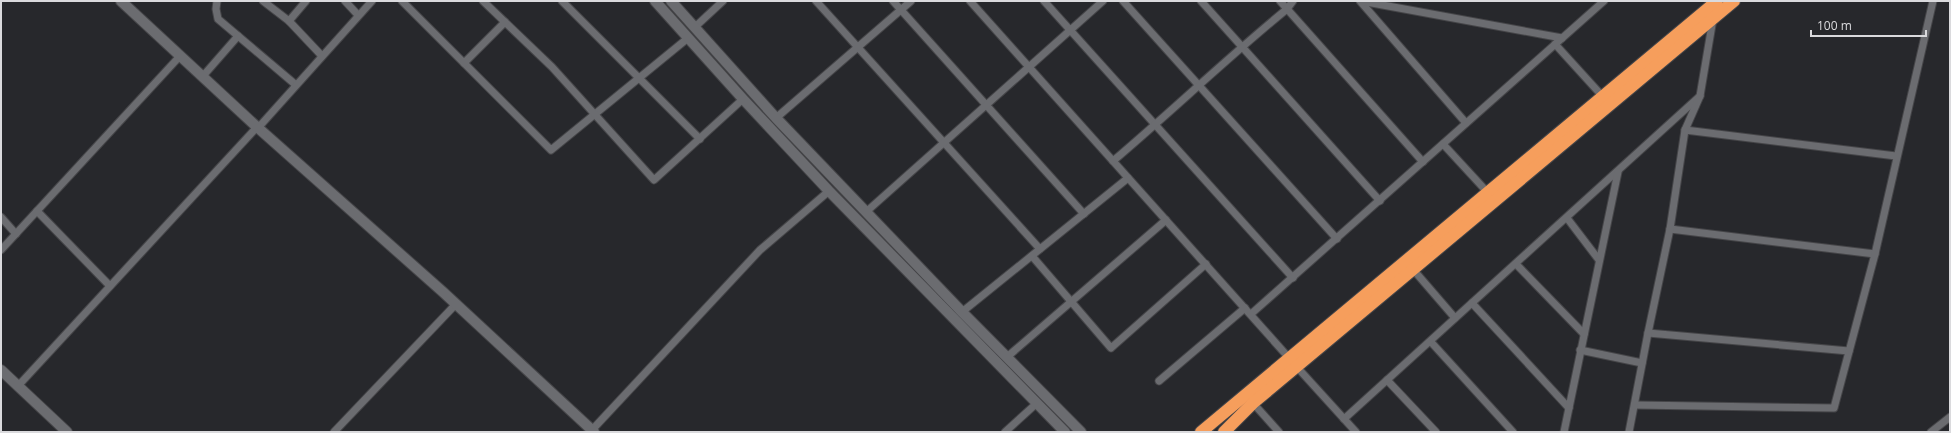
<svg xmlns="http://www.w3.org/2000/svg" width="1951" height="433" viewBox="0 0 1951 433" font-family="'Open Sans',sans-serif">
<rect width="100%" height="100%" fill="#27282c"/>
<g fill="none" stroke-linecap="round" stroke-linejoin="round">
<g stroke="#454548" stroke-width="9">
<g id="street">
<path d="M217,1L216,9L218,19L296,85"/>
<path d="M263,1L289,21L322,56"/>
<path d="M345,1L358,15"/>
<path d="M402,1L551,150L688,38"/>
<path d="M483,1L552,67L654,180L743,99"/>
<path d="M562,1L700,139"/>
<path d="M816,1L1040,249"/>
<path d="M893,1L1084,214"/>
<path d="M970,1L1290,359"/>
<path d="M1044,1L1293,278"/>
<path d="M1123,1L1337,239"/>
<path d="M1201,1L1380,201"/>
<path d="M1280,1L1423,162"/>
<path d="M1360,1L1466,123"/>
<path d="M1361,1L1562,38"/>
<path d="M289,21L306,1"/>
<path d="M695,27L723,1"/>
<path d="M1555,44L1605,99"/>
<path d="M464,63L505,22"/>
<path d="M203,76L238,36"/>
<path d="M776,118L911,1"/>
<path d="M258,128L372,1"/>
<path d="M1685,130L1896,156"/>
<path d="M1443,144L1490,195"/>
<path d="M1113,161C1172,111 1227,58 1287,9L1293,1"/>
<path d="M37,211L110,286"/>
<path d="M866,212L1103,1"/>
<path d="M1,217L16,234"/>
<path d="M1567,218L1599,260"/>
<path d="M1670,229L1875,254"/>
<path d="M1,250L180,56"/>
<path d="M1032,256L1111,348L1206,264"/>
<path d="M1516,264L1584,334"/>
<path d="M1411,267L1455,318"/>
<path d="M1472,303L1569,408"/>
<path d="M962,312L1128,178"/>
<path d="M1251,314L1604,1"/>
<path d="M1648,333L1849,351"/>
<path d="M1431,342L1513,432"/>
<path d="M1580,350L1642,363"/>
<path d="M1007,357L1166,220"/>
<path d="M1296,366L1356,432"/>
<path d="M1387,380L1436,432"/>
<path d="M1159,381L1245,308"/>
<path d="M18,386L257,127"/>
<path d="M1253,403L1279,432"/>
<path d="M1635,405L1834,408L1875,254L1933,1"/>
<path d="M1344,419L1700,96"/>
<path d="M592,430L760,250L829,191"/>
<path d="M334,432L456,304"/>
<path d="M1005,432L1037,403"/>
<path d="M1564,432L1618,172"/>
<path d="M1629,432L1648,333L1670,229L1685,130L1700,96L1713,19"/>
<path d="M1931,432L1950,417"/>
</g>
</g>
<g stroke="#454548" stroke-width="12">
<g id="secondary">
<path d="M121,1L257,127L443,292L594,432"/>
<path d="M655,1L743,99L829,191L1065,432"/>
<path d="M671,1L776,118L962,312L1081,432"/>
<path d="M1,370L67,432"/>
</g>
</g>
<g stroke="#454548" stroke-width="14">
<g id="highway">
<path d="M1201,432L1717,1"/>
<path d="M1224,432L1253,403L1734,1"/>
</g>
</g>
<use href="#street" stroke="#6b6c70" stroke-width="7"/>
<use href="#secondary" stroke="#6b6c70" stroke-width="10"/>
<use href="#highway" stroke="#f69e5c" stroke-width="12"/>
</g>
<rect width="1951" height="433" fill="none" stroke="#dadadd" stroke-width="4"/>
<path d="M1811 30v6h115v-6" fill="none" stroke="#dadadd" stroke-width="2"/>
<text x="1817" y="30" font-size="12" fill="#dadadd" stroke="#27282c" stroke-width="3" paint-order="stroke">100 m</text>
</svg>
